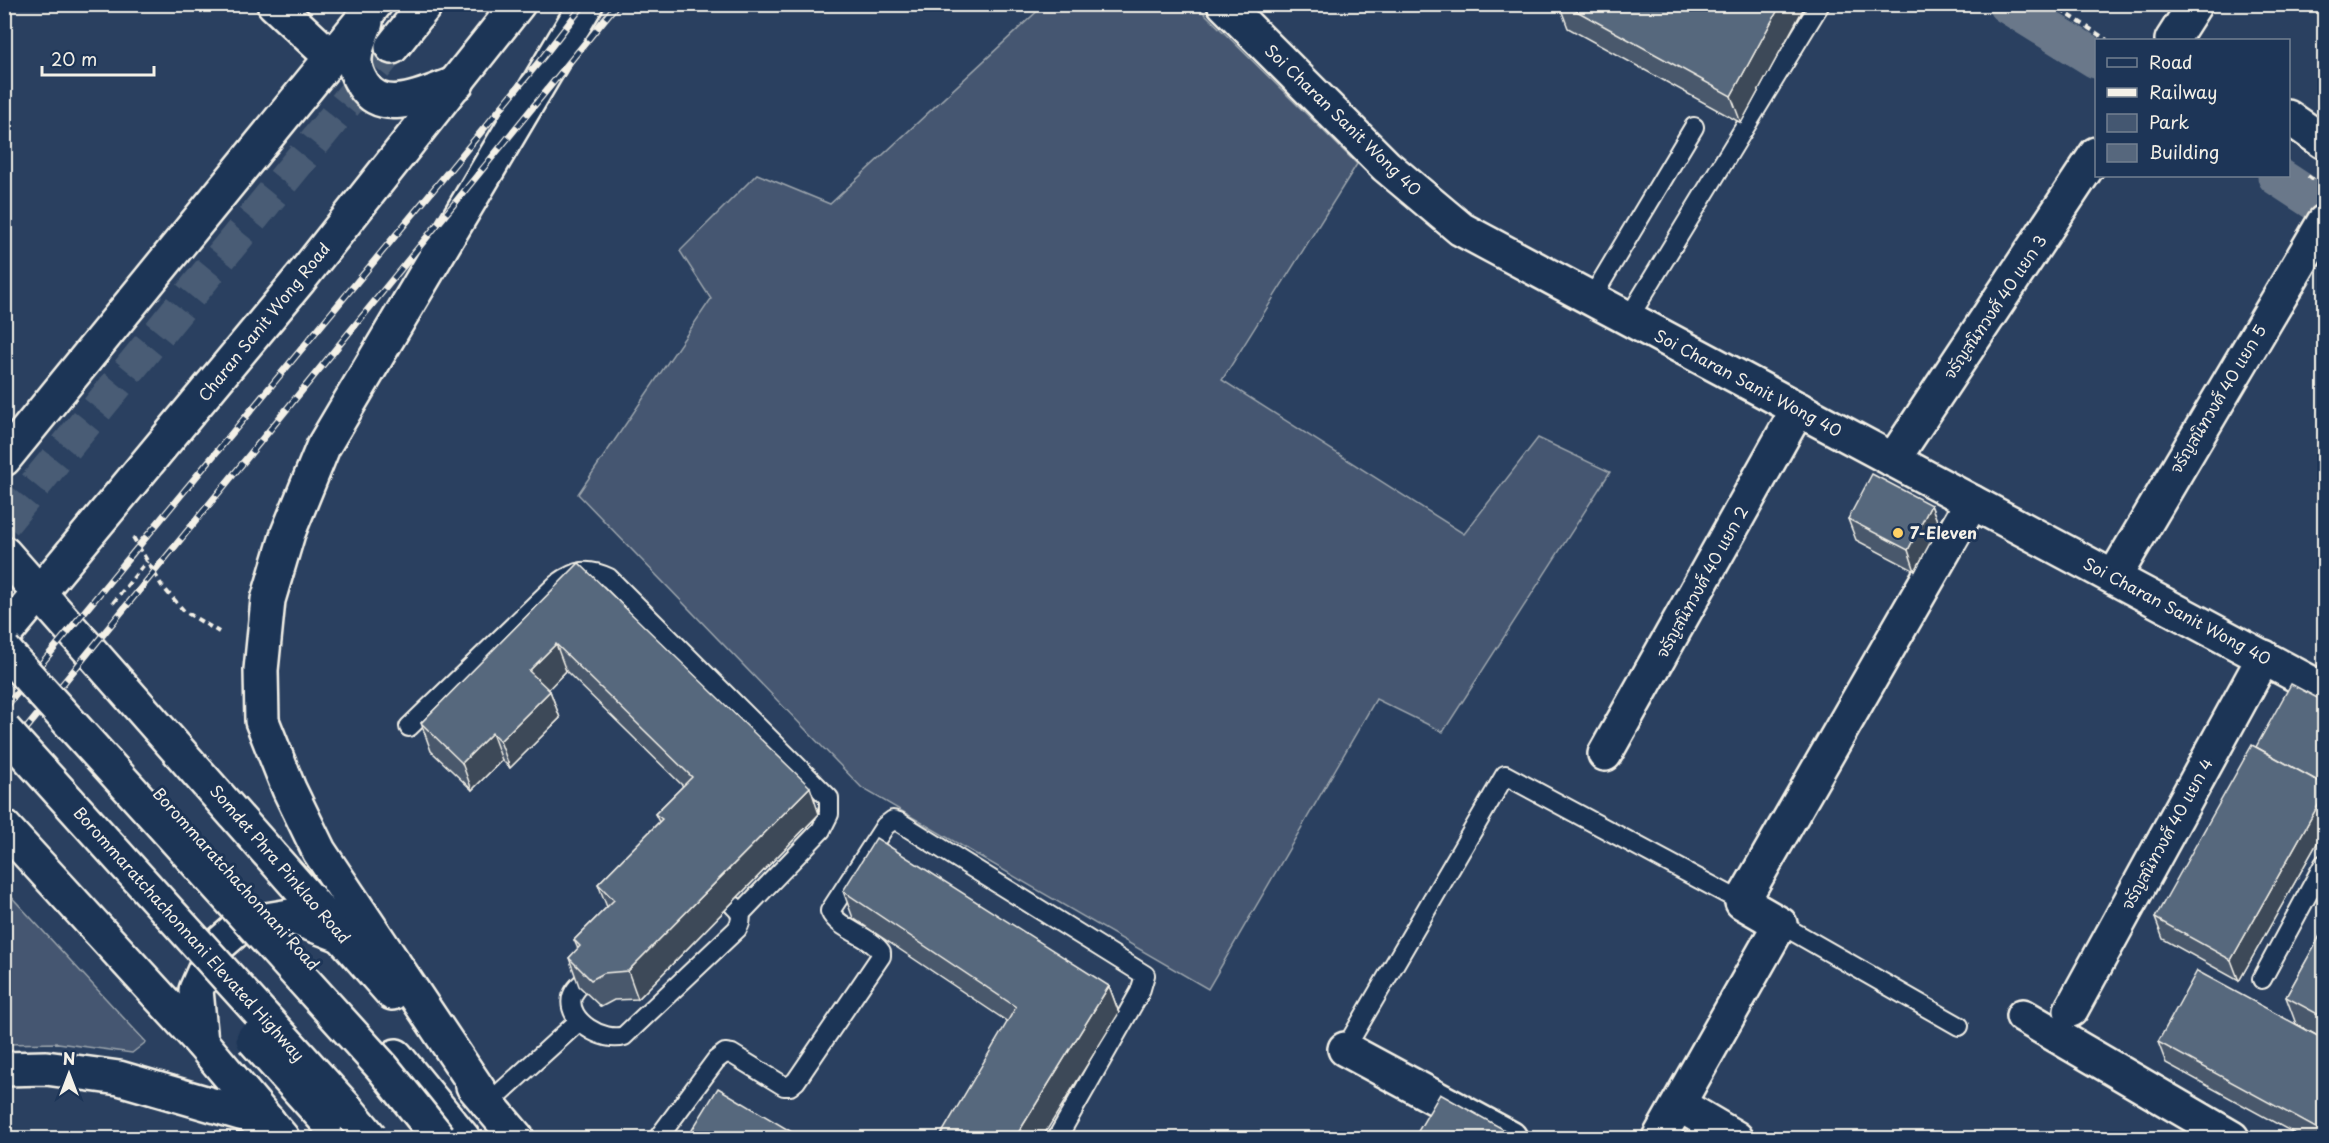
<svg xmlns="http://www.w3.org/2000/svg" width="2329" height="1143" viewBox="0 0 2329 1143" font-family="'Playpen Sans','Playpen Sans Thai',sans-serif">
<rect width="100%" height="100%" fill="#2a4060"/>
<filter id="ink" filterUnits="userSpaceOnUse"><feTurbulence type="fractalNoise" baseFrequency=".0167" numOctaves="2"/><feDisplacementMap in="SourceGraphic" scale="12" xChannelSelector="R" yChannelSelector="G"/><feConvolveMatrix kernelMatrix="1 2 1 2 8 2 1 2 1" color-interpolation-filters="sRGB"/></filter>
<g filter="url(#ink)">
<g fill="#445771" stroke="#9ca4ac" stroke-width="1.5">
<path d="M1045,4L1196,5L1357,164L1222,380L1464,534L1538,438L1610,472L1443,732L1376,699L1208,989L862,788L578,494L711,299L680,251L757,174L830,204Z"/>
<path d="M4,890H5L146,1042L132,1053L58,1043L5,1044Z"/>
</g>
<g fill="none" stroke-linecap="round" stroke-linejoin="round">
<g stroke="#6a788a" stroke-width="39">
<path d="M2007,4L2096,59"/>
<path d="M2277,176L2324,207"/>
</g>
<path stroke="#485b74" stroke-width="33" stroke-dasharray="33 16" stroke-linecap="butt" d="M4,523L392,47"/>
<g stroke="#f4f1e8" stroke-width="22">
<g id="lane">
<path d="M1591,299L1694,127"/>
<path d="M1628,319L1820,4"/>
<path d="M409,727L557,584C576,570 588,568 609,578L829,798V814L821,830L741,913"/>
<path d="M1780,924L1959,1026"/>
<path d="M593,973C586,980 575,987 572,997C566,1021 604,1043 624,1036L737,929C743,919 742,913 734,906"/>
<path d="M2262,979L2324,864"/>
<path d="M1345,1049L1505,775L1742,902"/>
<path d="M488,1104L579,1021"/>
<path d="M250,1138L268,1121"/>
<path d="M658,1138L716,1060L725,1053L732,1054L784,1086H790L796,1081L881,956V952C870,935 837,929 830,911L885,826L893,820L899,822L1145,975L1140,992L1057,1138"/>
</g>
</g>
<g stroke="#f4f1e8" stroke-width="38">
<g id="street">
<path d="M274,4L332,58"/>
<path d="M1224,4L1386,166L1461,229L2324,690"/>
<path d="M2172,40L2195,4"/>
<path d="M2288,117L2324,142"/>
<path d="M1893,460L2096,154"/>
<path d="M2114,577L2324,222"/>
<path d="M1605,754L1798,409"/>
<path d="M2071,1010L2264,657"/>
<path d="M2023,1016L2232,1138"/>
<path d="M1345,1049L1510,1138"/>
<path d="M1680,1105L1736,1138"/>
<path d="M1659,1138L1780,924L1742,902L1972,502"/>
</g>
</g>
<g stroke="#f4f1e8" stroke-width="38">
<g id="primary">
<path d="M366,22C362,33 356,46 355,58C354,67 358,77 363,85C384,118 428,93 457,83"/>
<path d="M392,47L426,4"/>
<path d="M4,459L375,4"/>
<path d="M4,553L392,993"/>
<path d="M4,635L300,279L518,4"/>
<path d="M4,827L201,1042L282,1138"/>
<path d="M201,1042L196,990L214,949L243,924L290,916L340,935"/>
<path d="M396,1056L463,1138"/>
<path d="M4,1069L46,1068L119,1078L268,1121"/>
<path d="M473,1086L517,1138"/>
<path d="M488,1104L319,851L289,789L262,721L261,670L268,600L288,533L323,447L586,4"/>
<path d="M326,1120L341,1138"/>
</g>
</g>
<g stroke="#f4f1e8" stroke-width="4" stroke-dasharray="6 4.5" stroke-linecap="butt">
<path d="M2052,4L2107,40"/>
<path d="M2308,176L2321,186"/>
<path d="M133,537L162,586L184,611L219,632"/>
<path d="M113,603L147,561"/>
<path d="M4,985L6,986"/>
</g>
<use href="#lane" stroke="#1d3557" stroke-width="18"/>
<use href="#street" stroke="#1d3557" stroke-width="33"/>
<use href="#primary" stroke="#1d3557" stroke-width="33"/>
<g stroke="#f4f1e8" stroke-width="7">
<g id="rail">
<path d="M4,709L543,57L584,4"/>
<path d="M4,756L617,4"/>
</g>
</g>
<use href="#rail" stroke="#1d3557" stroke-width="4.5" stroke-dasharray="14" stroke-linecap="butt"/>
<g stroke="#f4f1e8" stroke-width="38" stroke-linecap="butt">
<g id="primary-bridge">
<path d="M4,650L382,1067L439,1138"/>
<path d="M4,730L347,1109L371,1138"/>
<path d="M253,1039L326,1120"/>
</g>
</g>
<use href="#primary-bridge" stroke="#1d3557" stroke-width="33"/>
</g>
<g fill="#4a596c" stroke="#f4f1e8" stroke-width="1.5">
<path d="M1559,4H1806L1741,123L1568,28Z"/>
<path d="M1931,505L1939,526L1915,571L1856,540L1848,519Z"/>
<path d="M579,563L819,814L638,999L614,1000L601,1007L579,986L569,958L578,949L574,940L607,907L598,884L659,822L655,814L683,786L566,671L548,689L550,691L560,718L510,768L502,760L472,790L431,751L421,723Z"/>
<path d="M2325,702V829L2239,981L2163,939L2155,918L2256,747Z"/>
<path d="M843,891L1109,986L1119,1013L1008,1022L853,918Z"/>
<path d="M2325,927V1040L2296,1024L2286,997Z"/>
<path d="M2325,1040V1138H2303L2166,1063L2158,1042Z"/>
</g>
<g fill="#3c4858" stroke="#f4f1e8" stroke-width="1.5">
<path d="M1781,4H1806L1741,123L1731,96Z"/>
<path d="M1931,505L1939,526L1915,571L1908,550Z"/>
<path d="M556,644L566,671L539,699L529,671Z"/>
<path d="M550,691L560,718L510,768L500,741Z"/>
<path d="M492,733L502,760L472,790L462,763Z"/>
<path d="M810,787L819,814L638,999L628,971Z"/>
<path d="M2325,793V829L2239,981L2231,960Z"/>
<path d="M1109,986L1119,1013L1042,1138H1015Z"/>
</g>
<g fill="#56677d" stroke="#f4f1e8" stroke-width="1.5">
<path d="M1564,4H1781L1731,96Z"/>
<path d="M1872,474L1931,505L1908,550L1848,519Z"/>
<path d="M579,563L810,787L628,971L604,973L591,980L569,958L580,946L574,940L614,900L598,884L662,819L655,814L692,777L556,644L529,671L550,691L500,741L492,733L462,763L421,723Z"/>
<path d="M2291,684L2325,702V785L2256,747Z"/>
<path d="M2252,745L2325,785V793L2231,960L2155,918Z"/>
<path d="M876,838L1109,986L1015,1138H939L1016,1007L843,891Z"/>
<path d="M2325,927V1018L2286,997Z"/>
<path d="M2197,971L2325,1040V1133L2158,1042Z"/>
<path d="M718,1088L802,1138H687Z"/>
<path d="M1440,1094L1519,1138H1414Z"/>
</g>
</g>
<circle fill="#ffd166" stroke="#1d3557" stroke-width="2" cx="1898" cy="533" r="6"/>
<g text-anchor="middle" stroke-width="6" stroke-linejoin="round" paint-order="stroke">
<g font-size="16" fill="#f4f1e8" stroke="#1d3557">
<text transform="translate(1343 120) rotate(44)" y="6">Soi Charan Sanit Wong 40</text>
<text transform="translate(1995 307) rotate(-56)" y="6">จรัญสนิทวงศ์ 40 แยก 3</text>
<text transform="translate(264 322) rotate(-51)" y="6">Charan Sanit Wong Road</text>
<text transform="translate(1748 383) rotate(28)" y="6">Soi Charan Sanit Wong 40</text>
<text transform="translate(2218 399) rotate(-59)" y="6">จรัญสนิทวงศ์ 40 แยก 5</text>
<text transform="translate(1702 582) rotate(-61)" y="6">จรัญสนิทวงศ์ 40 แยก 2</text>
<text transform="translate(2177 611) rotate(28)" y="6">Soi Charan Sanit Wong 40</text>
<text transform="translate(2167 834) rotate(-61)" y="6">จรัญสนิทวงศ์ 40 แยก 4</text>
<text transform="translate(280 864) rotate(49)" y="6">Somdet Phra Pinklao Road</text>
<text transform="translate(236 879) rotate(48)" y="6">Borommaratchachonnani Road</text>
<text transform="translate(189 934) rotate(48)" y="6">Borommaratchachonnani Elevated Highway</text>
</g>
<g font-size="16" font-weight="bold" fill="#f4f1e8" stroke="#1d3557" text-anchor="start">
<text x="1910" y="539">7-Eleven</text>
</g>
</g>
<rect width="2329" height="1143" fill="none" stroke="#1d3557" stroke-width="24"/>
<rect x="12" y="12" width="2305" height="1119" fill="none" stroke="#f4f1e8" stroke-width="2" filter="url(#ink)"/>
<rect x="2095" y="39" width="195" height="138" fill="#1d3557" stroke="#738091" stroke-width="1.5"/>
<rect x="2107" y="58" width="30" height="9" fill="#1d3557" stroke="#738091" stroke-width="1.5"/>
<text x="2149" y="69" font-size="18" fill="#f4f1e8">Road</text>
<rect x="2107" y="88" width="30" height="9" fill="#f4f1e8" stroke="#738091" stroke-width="1.5"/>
<text x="2149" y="99" font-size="18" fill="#f4f1e8">Railway</text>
<rect x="2107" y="114" width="30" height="18" fill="#445771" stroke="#738091" stroke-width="1.5"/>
<text x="2149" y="129" font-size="18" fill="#f4f1e8">Park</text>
<rect x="2107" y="144" width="30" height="18" fill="#56677d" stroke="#738091" stroke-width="1.5"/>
<text x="2149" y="159" font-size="18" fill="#f4f1e8">Building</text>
<g transform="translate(69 1074)" stroke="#1d3557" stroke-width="4.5" paint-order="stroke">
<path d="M0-4.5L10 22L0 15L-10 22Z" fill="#f4f1e8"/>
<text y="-9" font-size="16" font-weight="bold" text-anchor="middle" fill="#f4f1e8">N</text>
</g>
<path d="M42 66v9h112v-9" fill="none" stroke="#f4f1e8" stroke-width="3"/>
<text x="51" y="66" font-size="18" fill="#f4f1e8" stroke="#1d3557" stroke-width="4.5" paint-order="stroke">20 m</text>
</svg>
